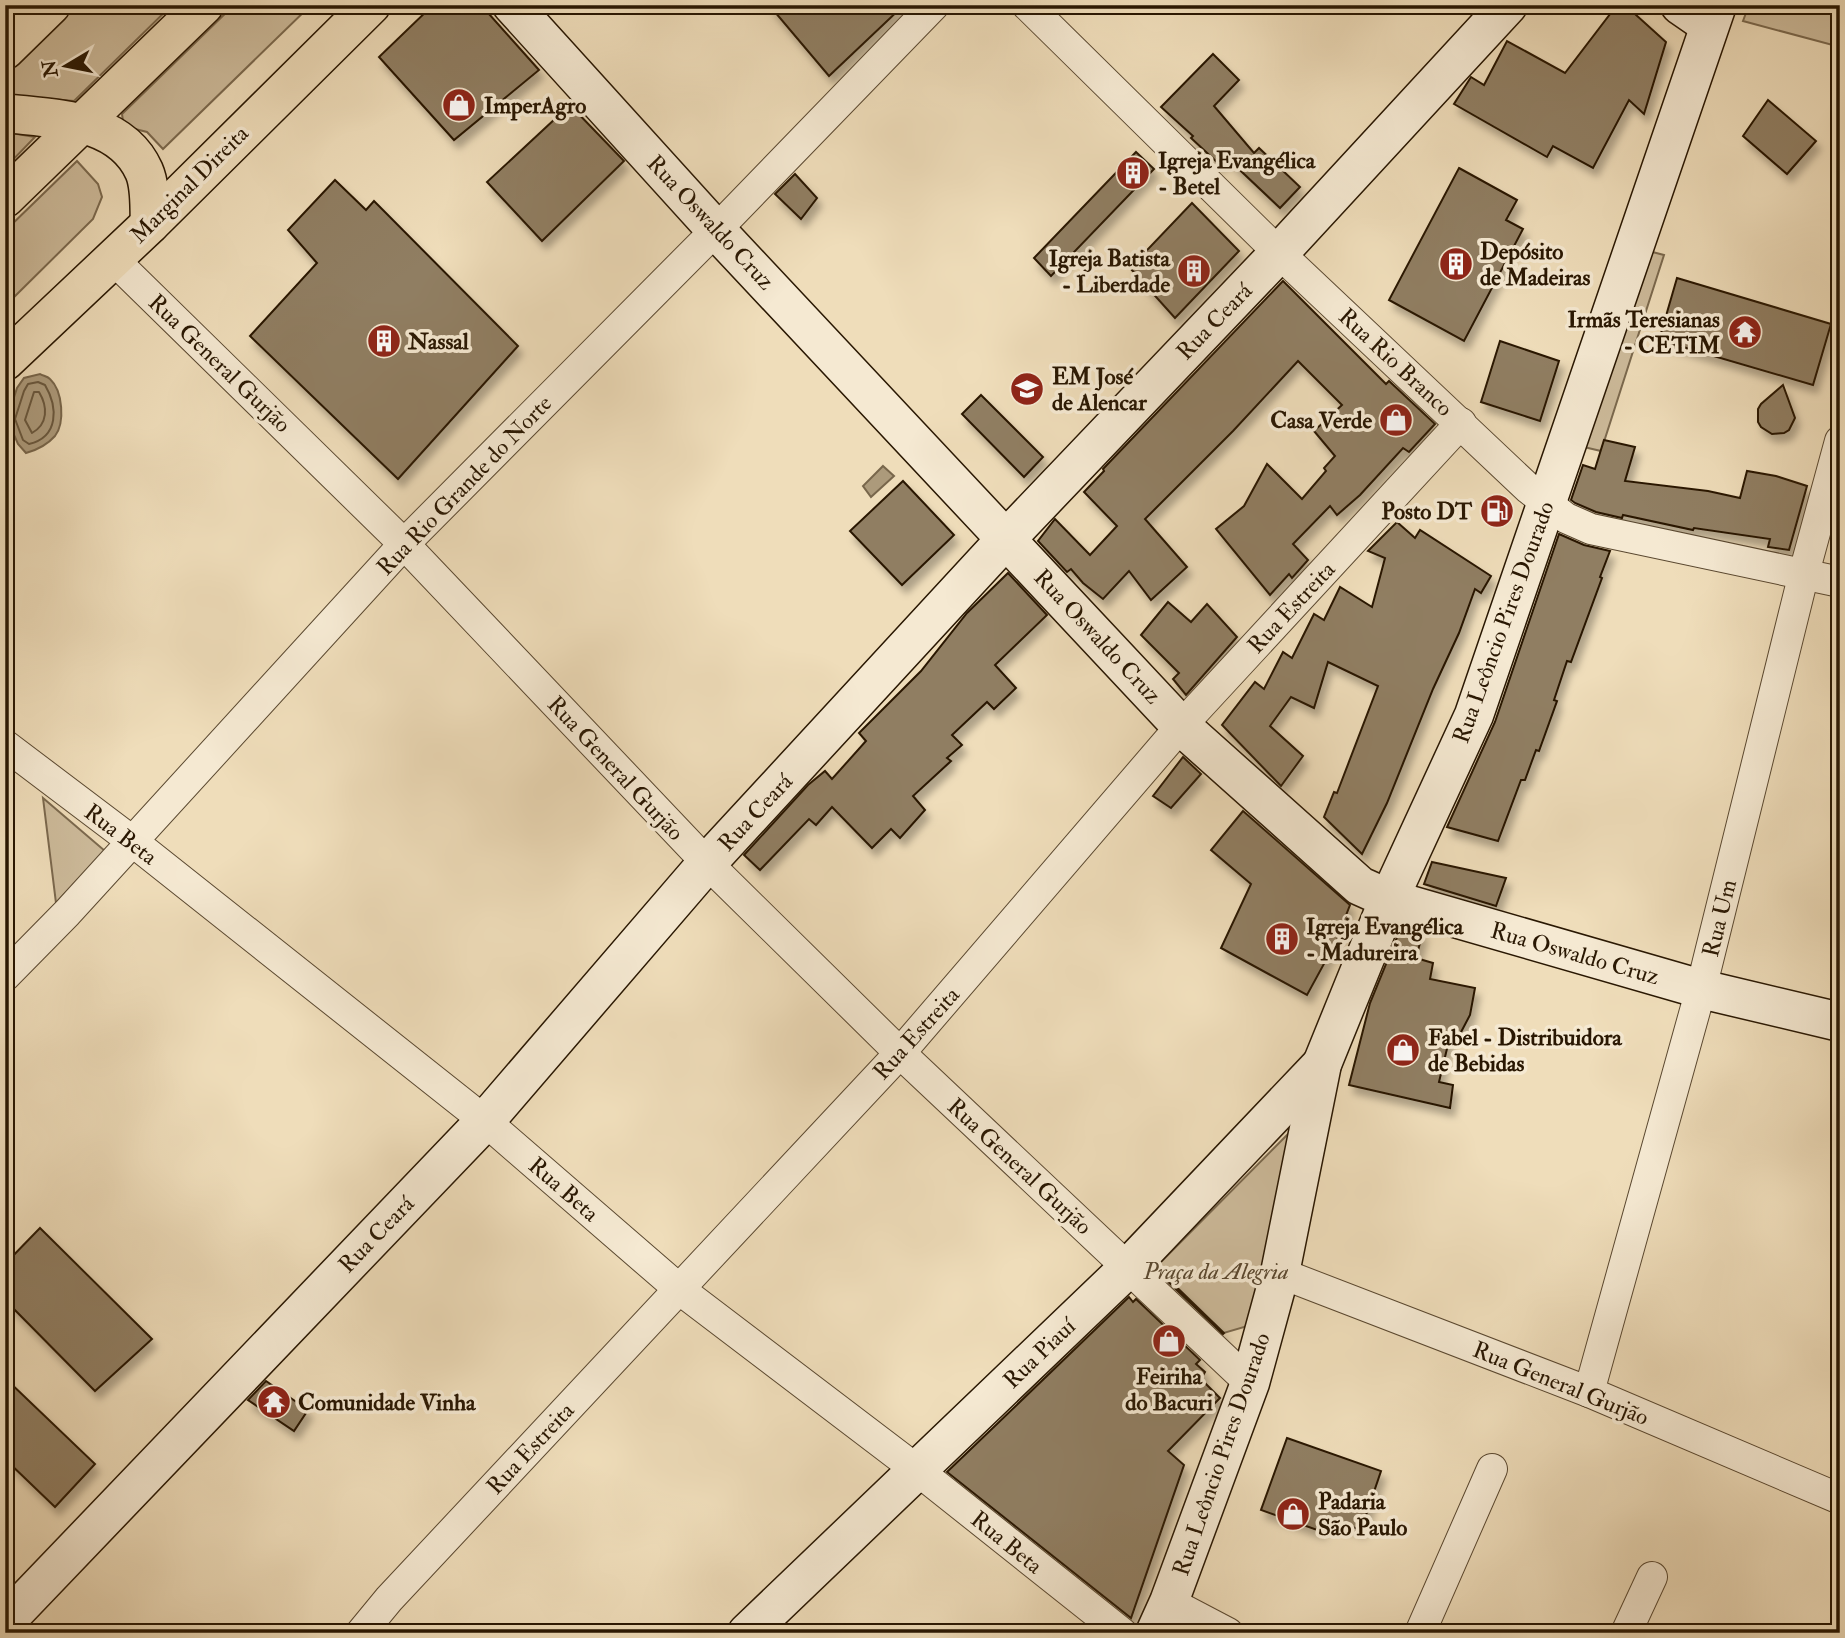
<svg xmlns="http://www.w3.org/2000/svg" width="1845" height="1638" viewBox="0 0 1845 1638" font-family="'IM FELL Double Pica',serif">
<defs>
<filter id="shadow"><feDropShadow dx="4.5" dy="8" stdDeviation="3.5" flood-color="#0004"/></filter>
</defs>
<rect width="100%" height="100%" fill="#efddba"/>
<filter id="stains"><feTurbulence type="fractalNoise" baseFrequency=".00286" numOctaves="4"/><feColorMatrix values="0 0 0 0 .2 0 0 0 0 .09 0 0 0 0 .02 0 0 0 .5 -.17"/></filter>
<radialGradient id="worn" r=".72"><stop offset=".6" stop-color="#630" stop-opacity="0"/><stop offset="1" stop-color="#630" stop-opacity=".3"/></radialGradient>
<g fill="#cdbb9b" stroke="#7b694e" stroke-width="2">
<path d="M70,5H172L74,101L5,95V68Z"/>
<path d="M234,5H311L163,149L147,132L135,129L123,121L122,114Z"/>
<path d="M1749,5H1840V47L1743,21Z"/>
<path d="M5,132L35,137L5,168Z"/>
<path d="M77,161L98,184L102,197L93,219L5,306V231Z"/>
<path d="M1637,248L1664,255L1601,451L1571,444Z"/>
<path d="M43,798L105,851L56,903Z"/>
<path d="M1295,1127L1251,1325L1217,1335L1151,1272Z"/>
</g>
<g fill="#ac9a7b" stroke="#78664b" stroke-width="2">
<path d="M40,374C43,376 47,376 50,379C63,391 65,423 55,436C47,445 37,450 26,453L18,444L7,419L17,388L24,378Z"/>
<path d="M883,466L894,476L871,497L863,486Z"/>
</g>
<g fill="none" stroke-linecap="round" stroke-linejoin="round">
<g stroke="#6a583e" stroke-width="2">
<path d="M38,382L45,385C58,407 59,437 29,444L23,440L15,419L24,391L28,384Z"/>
<path d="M34,392H39C48,407 48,424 32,433L25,420Z"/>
</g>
</g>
<g fill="#907e62" stroke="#291702" stroke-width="2" filter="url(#shadow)">
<path d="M433,5H481L539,70L454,140L379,57Z"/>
<path d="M769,5H904L829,76Z"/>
<path d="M1617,5H1625L1666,42L1644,114L1629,100L1593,168L1553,146L1547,157L1454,104L1471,77L1484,85L1507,41L1565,73Z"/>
<path d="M1213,54L1239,80L1214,106L1254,153L1259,148L1300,187L1280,208L1226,157L1219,164L1191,138L1193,136L1161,107Z"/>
<path d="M1768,100L1816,141L1787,174L1743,136Z"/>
<path d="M570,105L624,161L542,241L487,182Z"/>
<path d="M1136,152L1154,169L1051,276L1034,258Z"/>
<path d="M1459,168L1517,200L1506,220L1523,229L1464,341L1389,300Z"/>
<path d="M795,174L817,198L801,219L775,194Z"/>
<path d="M335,180L366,210L374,201L518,346L398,479L250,336L317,263L288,230Z"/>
<path d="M1192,203L1239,251L1175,318L1130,268Z"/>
<path d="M1677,278L1831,324L1813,385L1659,340Z"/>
<path d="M1283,281L1386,384L1389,381L1435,424L1409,452L1403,448L1360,495L1337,515L1330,506L1293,544L1308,560L1292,578L1289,574L1270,595L1216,529L1244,506L1267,464L1302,499L1326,471L1324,468L1335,456L1314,431L1342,405L1298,361L1233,431L1145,519L1187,567L1151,600L1129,571L1103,599L1083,583L1071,569L1067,572L1038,541L1055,519L1090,555L1117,526L1084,492L1104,471L1103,469Z"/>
<path d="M1500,341L1559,361L1540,421L1481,402Z"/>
<path d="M1783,385L1795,418L1789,430L1784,433L1772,434L1761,427L1758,422V409L1761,404Z"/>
<path d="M981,395L1043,457L1024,477L962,414Z"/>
<path d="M1604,440L1635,447L1625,481L1708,491L1740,498L1747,471L1776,476L1807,486L1789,550L1768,547L1770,539L1694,528L1693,530L1623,515L1622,518L1596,512L1575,503L1571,500L1583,465L1595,469Z"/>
<path d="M903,481L954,535L902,585L850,531Z"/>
<path d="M1397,522L1415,538L1420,530L1491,576L1481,593L1475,589L1459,633L1433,689L1387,803L1362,854L1324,817L1334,792L1337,793L1378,686L1328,662L1314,708L1291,697L1270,726L1303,756L1281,786L1222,725L1255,682L1264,689L1283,652L1292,658L1314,614L1324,620L1340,587L1372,607L1385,558L1368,551Z"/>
<path d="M1559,534L1584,545L1610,551L1600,577L1602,578L1571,662L1567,661L1554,700L1557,701L1539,751L1536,750L1525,780H1521L1498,841L1447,827L1495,722Z"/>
<path d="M1008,573L1047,615L995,665L1016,688L994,709L987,702L952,735L962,745L947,758L951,761L913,796L925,810L900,838L891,829L872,848L832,807L816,825L809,819L760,870L744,855L808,785L825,771L832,779L866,741L859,733L921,671L967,613Z"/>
<path d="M1168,602L1191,622L1207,604L1237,637L1186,695L1173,679L1179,673L1141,635Z"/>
<path d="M1183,757L1201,774L1171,808L1153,796Z"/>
<path d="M1243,811L1350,905L1341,928L1343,929L1307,995L1221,948L1251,884L1211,850Z"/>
<path d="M1432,862L1506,878L1496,906L1424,884Z"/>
<path d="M1402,925L1423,932L1416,958L1433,963L1430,979L1475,988L1470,1015L1460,1034L1451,1032L1439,1082L1453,1085L1450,1108L1349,1085L1370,1003Z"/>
<path d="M40,1228L152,1339L95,1391L5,1300V1264Z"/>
<path d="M1161,1272L1224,1333L1223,1334L1160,1274Z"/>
<path d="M1129,1297L1133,1302L1136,1299L1200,1360L1196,1364L1205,1372L1201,1379L1220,1398L1168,1451L1184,1465L1131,1618L947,1472Z"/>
<path d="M5,1378L95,1464L55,1507L5,1459Z"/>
<path d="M266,1381L308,1410L294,1431L248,1400Z"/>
<path d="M1287,1438L1381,1471L1361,1530L1325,1518L1320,1531L1261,1510Z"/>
</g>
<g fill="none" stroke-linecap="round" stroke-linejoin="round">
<g stroke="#5a4830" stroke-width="32">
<g id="street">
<path d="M1027,5L1279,253L1529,489L1566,518L1591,529L1840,582"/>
<path d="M113,259L404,544L707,863L900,1053L1250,1383"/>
<path d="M5,745L132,841L485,1121L679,1289L917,1470L1122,1633"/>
<path d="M5,976L67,913L404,544L716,230L934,5"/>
<path d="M1280,1273L1589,1392L1840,1499"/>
<path d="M1589,1392L1701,989L1804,573L1840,441"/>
<path d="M1169,1602L1228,1633"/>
<path d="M361,1633L389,1599L900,1053L1181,726L1461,423"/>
<path d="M1420,1633L1492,1469"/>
<path d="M1626,1633L1652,1577"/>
</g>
</g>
<g stroke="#291702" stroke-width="41">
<g id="secondary">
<path d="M512,5L716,230L1181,726L1360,886L1389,899L1701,989L1840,1022"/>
<path d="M1680,5L1709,25"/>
<path d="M5,1622L485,1121L707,863L1007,538L1279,253L1508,5"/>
<path d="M747,1633L1128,1268L1322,1064"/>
<path d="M1155,1633L1169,1602L1250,1383L1280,1273L1322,1064L1389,899L1474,715L1717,5"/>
</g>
</g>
<g stroke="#291702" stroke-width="41">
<g id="primary">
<path d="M5,50L51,5"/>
<path d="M5,113C54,119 120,118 144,171C151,187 149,207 150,224"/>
<path d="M5,361L150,224L371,5"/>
</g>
</g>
<g stroke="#291702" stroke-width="41">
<path id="highway" d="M5,198L204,5"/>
</g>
<use href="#street" stroke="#f5e9d2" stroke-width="30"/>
<use href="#secondary" stroke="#f5e9d2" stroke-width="38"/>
<use href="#primary" stroke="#efddba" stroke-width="38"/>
<use href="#highway" stroke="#efddba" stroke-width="38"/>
</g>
<defs>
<g id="shop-disc" transform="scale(1.75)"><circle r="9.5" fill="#8f2418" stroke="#f5e9d2"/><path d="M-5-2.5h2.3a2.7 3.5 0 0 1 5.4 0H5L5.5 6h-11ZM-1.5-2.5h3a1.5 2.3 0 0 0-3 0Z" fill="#fff"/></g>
<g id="building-disc" transform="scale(1.75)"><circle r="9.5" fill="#8f2418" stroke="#f5e9d2"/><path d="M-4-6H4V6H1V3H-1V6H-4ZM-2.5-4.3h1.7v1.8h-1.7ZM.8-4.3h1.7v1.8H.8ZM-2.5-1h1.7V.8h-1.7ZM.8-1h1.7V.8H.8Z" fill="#fff"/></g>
<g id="temple-disc" transform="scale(1.75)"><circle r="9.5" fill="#8f2418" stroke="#f5e9d2"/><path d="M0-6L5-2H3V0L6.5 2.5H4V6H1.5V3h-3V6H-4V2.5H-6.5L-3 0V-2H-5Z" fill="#fff"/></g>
<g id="school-disc" transform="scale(1.75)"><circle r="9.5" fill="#8f2418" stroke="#f5e9d2"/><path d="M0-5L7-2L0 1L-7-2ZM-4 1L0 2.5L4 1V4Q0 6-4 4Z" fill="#fff"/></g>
<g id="fuel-disc" transform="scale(1.75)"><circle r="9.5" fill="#8f2418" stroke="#f5e9d2"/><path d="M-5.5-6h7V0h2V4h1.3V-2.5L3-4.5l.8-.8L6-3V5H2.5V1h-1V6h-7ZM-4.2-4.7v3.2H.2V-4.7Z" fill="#fff"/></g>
</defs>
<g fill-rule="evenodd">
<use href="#shop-disc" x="459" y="105"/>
<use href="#building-disc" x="1133" y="173"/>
<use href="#building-disc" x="1456" y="264"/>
<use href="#building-disc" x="1194" y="271"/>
<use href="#temple-disc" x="1745" y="332"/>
<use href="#building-disc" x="384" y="341"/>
<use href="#school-disc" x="1027" y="389"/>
<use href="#shop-disc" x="1396" y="420"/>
<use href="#fuel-disc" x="1497" y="511"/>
<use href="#building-disc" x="1282" y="939"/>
<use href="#shop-disc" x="1403" y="1050"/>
<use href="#shop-disc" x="1169" y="1341"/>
<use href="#temple-disc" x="274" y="1402"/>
<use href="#shop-disc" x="1293" y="1514"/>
</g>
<g text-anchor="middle" stroke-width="7" stroke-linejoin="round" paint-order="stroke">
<g font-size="23" font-weight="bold" fill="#291702" stroke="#f5e9d2" text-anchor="start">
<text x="484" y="113">ImperAgro</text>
<text x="1158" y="168">Igreja Evangélica<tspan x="1158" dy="26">- Betel</tspan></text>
<text x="1480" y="259">Depósito<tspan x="1480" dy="26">de Madeiras</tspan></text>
<text x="1170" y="266" text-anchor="end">Igreja Batista<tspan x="1170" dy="26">- Liberdade</tspan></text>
<text x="1720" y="327" text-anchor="end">Irmãs Teresianas<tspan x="1720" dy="26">- CETIM</tspan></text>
<text x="408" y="349">Nassal</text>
<text x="1052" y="384">EM José<tspan x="1052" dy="26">de Alencar</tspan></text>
<text x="1372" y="428" text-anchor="end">Casa Verde</text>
<text x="1472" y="519" text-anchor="end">Posto DT</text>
<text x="1306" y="934">Igreja Evangélica<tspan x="1306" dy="26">- Madureira</tspan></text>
<text x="1428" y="1045">Fabel - Distribuidora<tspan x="1428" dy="26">de Bebidas</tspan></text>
<text x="1169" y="1384" text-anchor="middle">Feiriha<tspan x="1169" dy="26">do Bacuri</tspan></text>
<text x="298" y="1410">Comunidade Vinha</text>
<text x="1318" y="1509">Padaria<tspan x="1318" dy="26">São Paulo</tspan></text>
</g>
<g font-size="23" fill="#291702" stroke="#f5e9d2">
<text transform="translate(189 184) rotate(-45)" y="8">Marginal Direita</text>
<text transform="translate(711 222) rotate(47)" y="8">Rua Oswaldo Cruz</text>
<text transform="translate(1214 321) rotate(-46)" y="8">Rua Ceará</text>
<text transform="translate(1396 362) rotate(43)" y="8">Rua Rio Branco</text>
<text transform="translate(220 363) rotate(44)" y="8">Rua General Gurjão</text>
<text transform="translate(464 485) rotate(-46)" y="8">Rua Rio Grande do Norte</text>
<text transform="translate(1291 607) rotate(-47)" y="8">Rua Estreita</text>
<text transform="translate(1503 622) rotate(-70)" y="8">Rua Leôncio Pires Dourado</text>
<text transform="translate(1098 636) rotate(47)" y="8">Rua Oswaldo Cruz</text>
<text transform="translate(616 768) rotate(47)" y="8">Rua General Gurjão</text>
<text transform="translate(755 812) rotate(-47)" y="8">Rua Ceará</text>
<text transform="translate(121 834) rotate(37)" y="8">Rua Beta</text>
<text transform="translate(1719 918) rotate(-76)" y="8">Rua Um</text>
<text transform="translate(1575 953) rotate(16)" y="8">Rua Oswaldo Cruz</text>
<text transform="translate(916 1033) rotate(-48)" y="8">Rua Estreita</text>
<text transform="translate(1020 1166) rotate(43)" y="8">Rua General Gurjão</text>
<text transform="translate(564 1189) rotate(41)" y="8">Rua Beta</text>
<text transform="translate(376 1234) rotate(-46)" y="8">Rua Ceará</text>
<text transform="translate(1039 1353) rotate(-44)" y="8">Rua Piauí</text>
<text transform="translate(1561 1383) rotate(22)" y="8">Rua General Gurjão</text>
<text transform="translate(530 1448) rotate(-47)" y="8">Rua Estreita</text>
<text transform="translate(1221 1454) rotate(-71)" y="8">Rua Leôncio Pires Dourado</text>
<text transform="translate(1007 1542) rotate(39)" y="8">Rua Beta</text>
</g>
<g font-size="23" font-style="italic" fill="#5a4830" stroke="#f5e9d2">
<text x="1216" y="1279">Praça da Alegria</text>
</g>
</g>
<rect width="1845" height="1638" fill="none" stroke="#efddba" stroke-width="28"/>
<rect x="7" y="7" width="1831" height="1624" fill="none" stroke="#291702" stroke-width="3.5"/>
<rect x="14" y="14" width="1817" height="1610" fill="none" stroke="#291702" stroke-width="2"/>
<g transform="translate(66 66) rotate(260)" stroke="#f5e9d2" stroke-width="5" paint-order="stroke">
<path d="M0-5L12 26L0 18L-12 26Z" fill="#291702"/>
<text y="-10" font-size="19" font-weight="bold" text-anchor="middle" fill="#291702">N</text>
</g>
<rect width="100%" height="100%" filter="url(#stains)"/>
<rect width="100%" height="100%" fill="url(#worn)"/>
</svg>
